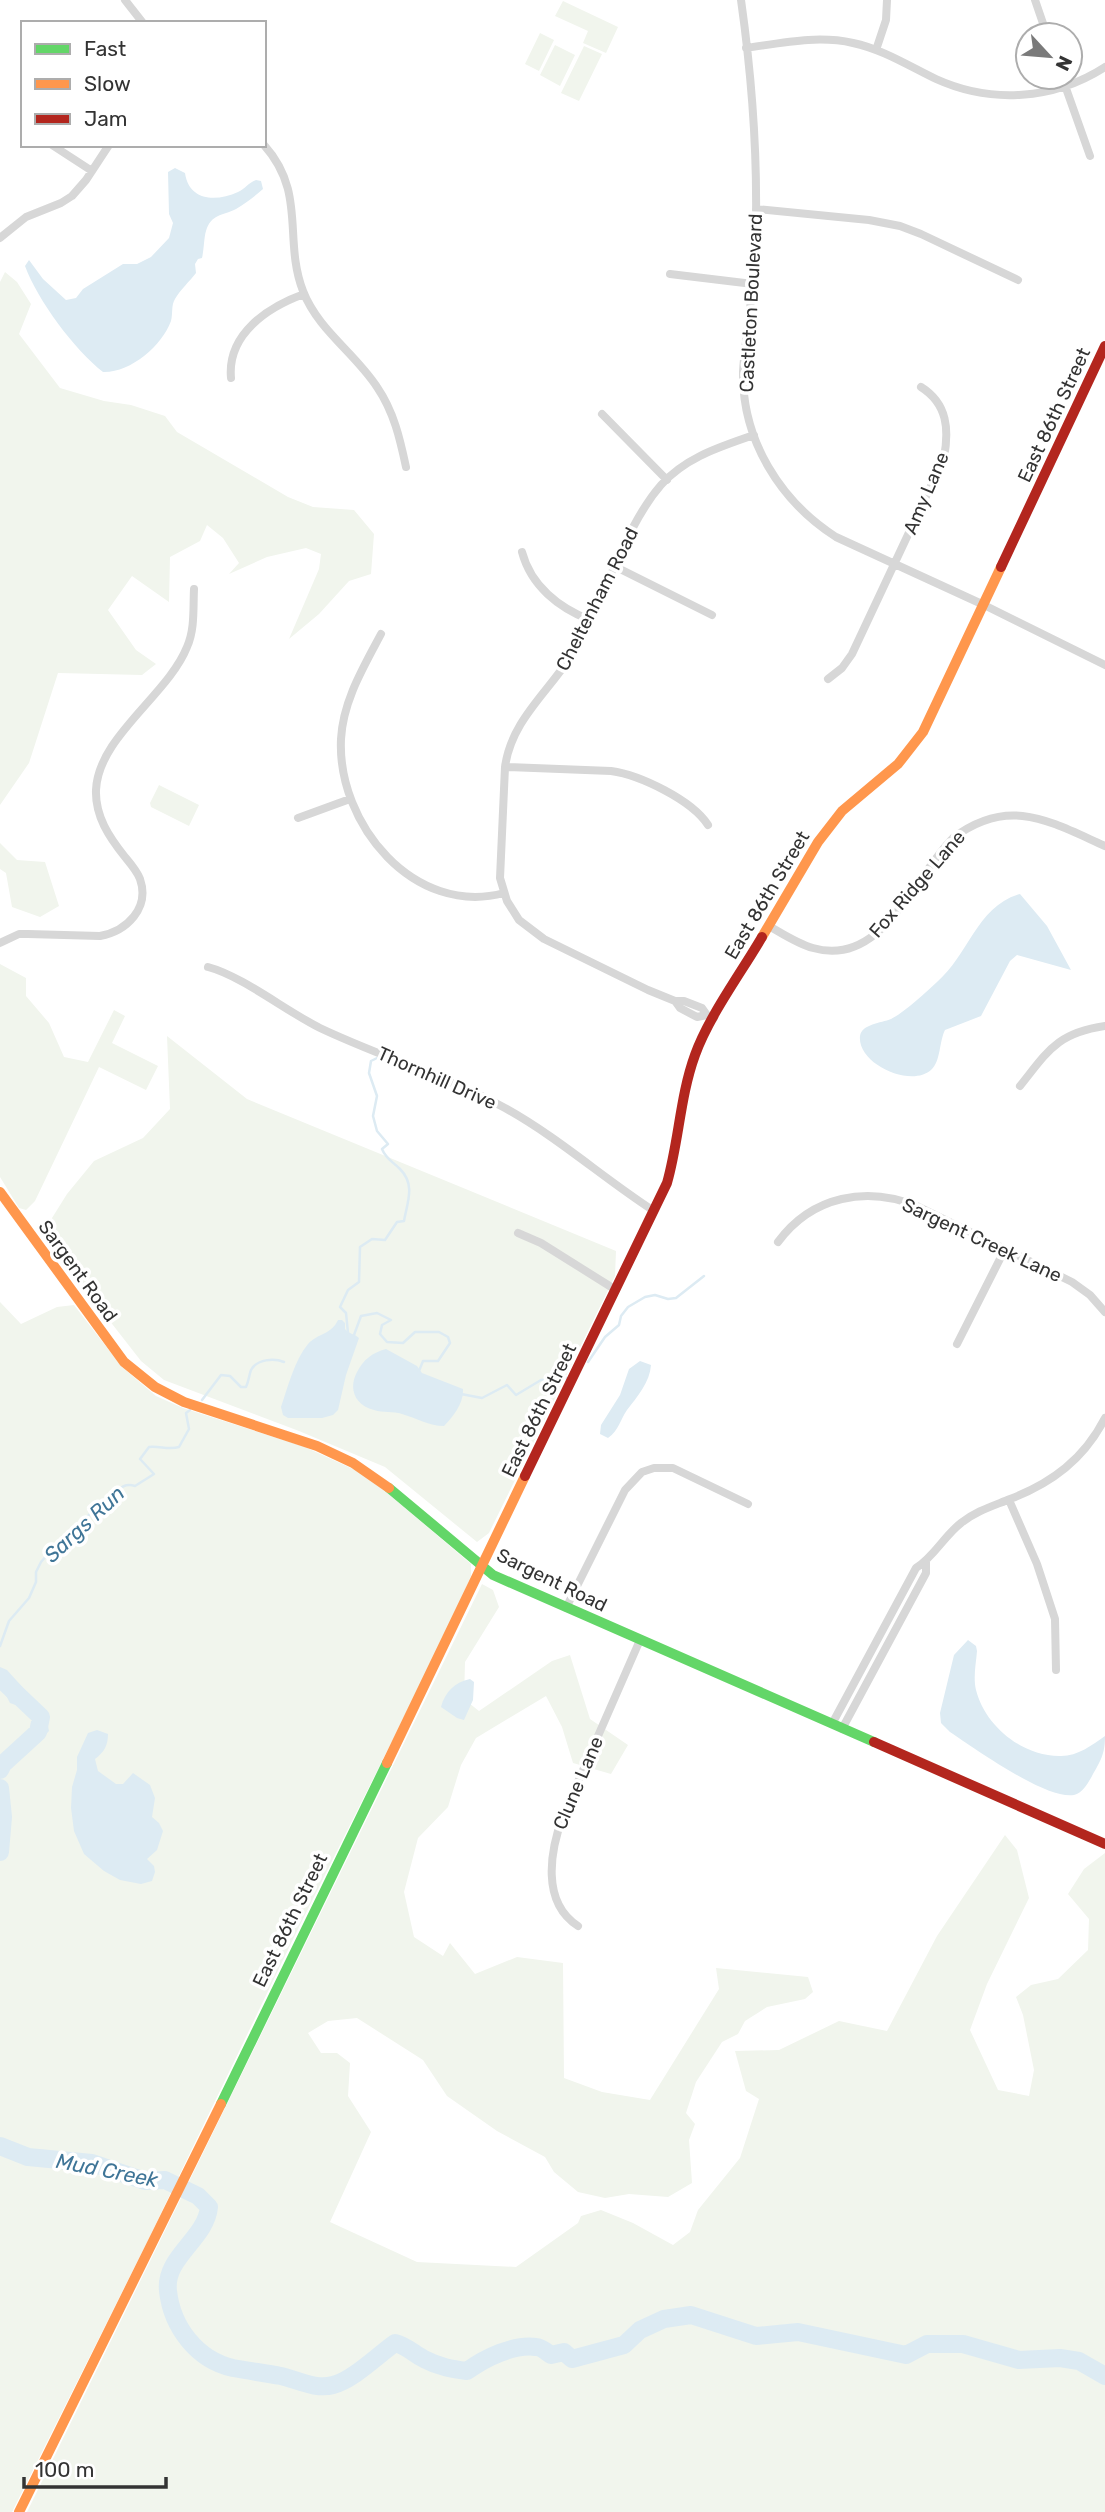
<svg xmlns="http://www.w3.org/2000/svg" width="1105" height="2512" font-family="Rubik,sans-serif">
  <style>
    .green { fill: #f1f5ed }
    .water { fill: #ddebf3 }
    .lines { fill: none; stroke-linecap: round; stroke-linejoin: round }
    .stream { stroke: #ddebf3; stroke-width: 2.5 }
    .river { stroke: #ddebf3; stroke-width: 18 }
    .street { stroke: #d7d7d7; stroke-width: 8 }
    .fast { stroke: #63d668; stroke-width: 10 }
    .slow { stroke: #ff974d; stroke-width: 10 }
    .jam { stroke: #b3261e; stroke-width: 10 }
    .labels { text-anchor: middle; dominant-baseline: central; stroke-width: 7; stroke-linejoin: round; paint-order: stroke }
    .street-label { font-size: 19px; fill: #333; stroke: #fff }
    .water-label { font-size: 21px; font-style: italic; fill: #3f7597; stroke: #fff }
  </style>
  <rect width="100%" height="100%" fill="#fff"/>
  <path class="green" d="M563,1L618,27L606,53L583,43L588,31L555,16Z
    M540,33L554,40L539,71L525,64Z
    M555,45L575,55L560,86L540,75Z
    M584,46L602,54L579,101L561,93Z
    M5,272L17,282L31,304L19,334L60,388L104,401L131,405L165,416L177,432L288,497L313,507L354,510L374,534L371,574L349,581L319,614L289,639L319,569L321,554L306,548L267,557L229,574L239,563L223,538L207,525L200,541L170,557L169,602L132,576L108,610L136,650L156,664L142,675L58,673L29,763L0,805V282Z
    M159,785L199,805L189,826L151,807L150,803Z
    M0,843L17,860L45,862L59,906L40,917L12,907L6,873L0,869Z
    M0,964L26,978V996L49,1023L64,1057L88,1062L114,1010L125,1016L112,1043L158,1066L146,1090L99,1067L35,1201L26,1210L19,1208L0,1177Z
    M167,1036L247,1099L616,1251L615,1276L489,1533L477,1542L385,1467L299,1431L164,1380L141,1361L42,1234L67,1194L94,1161L143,1138L170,1109Z
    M0,1302L21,1324L57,1307L74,1305L122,1367L156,1396L183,1408L305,1447L366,1475L471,1564V1576L446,1633L299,1927L148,2240L12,2512H0Z
    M482,1584L493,1590L499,1607L465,1662L464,1699L479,1711L552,1661L570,1655L590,1719L628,1745L611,1774L573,1763L562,1727L546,1696L476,1738L461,1765L448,1807L418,1838L404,1892L414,1937L443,1956L450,1943L475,1974L517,1957L563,1963L564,2078L602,2092L650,2100L719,1989L716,1968L808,1977L813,1992L805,1999L767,2007L745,2021L738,2034L722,2042L696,2082L686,2113L695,2124L689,2140L692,2183L668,2197L629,2194L605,2198L578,2192L554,2172L545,2157L497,2131L447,2096L423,2060L357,2018L328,2021L308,2033L321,2053H337L350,2063L348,2096L371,2132L330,2222L417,2262L516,2267L578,2223L581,2216L601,2210L633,2223L673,2245L690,2232L698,2210L740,2158L759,2099L746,2091L735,2051L779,2050L839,2021L887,2031L937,1936L1005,1835L1017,1850L1029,1898L987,1984L970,2030L998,2090L1029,2096L1034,2070L1023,2015L1016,1997L1031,1985L1058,1979L1088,1950L1089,1919L1068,1894L1084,1869L1105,1853V2512H27Z"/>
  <path class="water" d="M175,168L185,173C189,201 216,202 238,192C245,189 248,183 256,180L261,181L263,189C255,196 246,203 236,209C222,216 211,214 206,231C204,237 204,250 202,258L198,259L195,264L196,273C190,281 180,290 175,299C171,305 173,314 171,321C162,346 130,373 103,372C74,349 38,301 25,266L29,260L43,279L66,300L76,298L83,289L123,264H137L151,257L169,238L173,223L169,214L168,172Z
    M1020,894L1047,926L1071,970L1017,955L1010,961L981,1016L945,1030C939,1042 941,1061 931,1070C911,1088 857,1064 860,1036C862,1024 881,1023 891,1019C905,1012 925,993 937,982C968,956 977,906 1020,894Z
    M338,1320H342L345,1323V1329C349,1334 355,1334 359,1338L346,1375L338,1410L333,1415L322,1418H288L283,1415L281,1407C288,1387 294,1361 308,1344C318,1333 331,1335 338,1320Z
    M386,1349L417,1366L422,1373L463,1389C464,1403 453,1417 444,1426C429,1426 416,1418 402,1414C393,1411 383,1413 374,1410C355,1405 348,1389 357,1372C364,1359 372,1353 386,1349Z
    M640,1361L651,1365C650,1382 637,1397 627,1410C620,1420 619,1430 608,1438L600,1434L601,1425L620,1395L629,1369Z
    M968,1640L976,1646L977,1651C976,1664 973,1677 976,1690C985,1726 1023,1757 1061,1756C1078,1756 1092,1745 1105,1736C1105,1754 1101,1760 1092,1776C1088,1783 1083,1793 1074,1795C1046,1800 974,1748 950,1732L941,1723L940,1713L954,1655Z
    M0,1667L7,1670L45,1712L49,1731L44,1736L32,1726V1720L27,1709L10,1703L0,1684Z
    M470,1679L474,1682L473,1700L464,1720L457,1718L441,1707C445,1692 455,1682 470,1679Z
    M97,1730L108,1734C108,1746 104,1752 95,1759L98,1771L116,1784H123L133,1773L150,1785L155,1798L152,1817L159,1823L163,1831L157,1850L147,1859L154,1866L155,1872L152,1881L141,1884L120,1880L104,1871L84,1854L74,1831L71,1808L72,1787L77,1770V1757L88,1733Z"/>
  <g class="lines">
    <path class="stream" d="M348,1333L346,1313L340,1307L348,1290L359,1282L360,1247L372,1239L385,1240L397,1222L404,1221C407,1203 416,1185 400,1169C392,1161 386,1159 382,1149L388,1144L377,1131L373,1116L377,1096L369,1073L371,1061L377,1058
      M354,1335L361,1316L377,1313L391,1320L382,1325L380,1334L387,1342L403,1343L415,1332H439L448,1337L450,1343L438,1361H423L419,1371
      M588,1362L605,1337L619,1325L621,1316L628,1307L645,1297L655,1295L668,1299L676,1298L704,1276
      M461,1394L482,1398L507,1385L516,1395L541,1380L567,1378
      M202,1400L221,1375L230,1376L241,1387H246C249,1381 249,1375 251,1370C257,1359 274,1358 284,1362
      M0,1646L9,1621L29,1598L36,1582V1572L41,1562L53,1548L72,1539L85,1519L98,1506L110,1505C114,1494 121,1481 135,1486L154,1474L140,1459L149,1447C160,1446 169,1450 179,1447L189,1429L186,1413L190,1410"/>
    <path class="river" d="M0,1678L41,1717L38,1732L3,1764L0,1770
      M0,1788L3,1817L0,1852
      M0,2146L28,2157L92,2163L145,2181L165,2180L198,2196L209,2207C206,2239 164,2257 168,2291C172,2327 197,2360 233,2368C249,2371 265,2373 281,2376C298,2380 316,2390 333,2385C353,2380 378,2355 395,2343C407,2346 414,2354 424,2359C439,2367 452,2369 467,2371C485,2358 513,2344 536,2347C541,2347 547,2352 551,2355L564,2352L572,2359L624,2345L640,2330L664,2319L691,2315L756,2336L798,2332L906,2355L927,2344H963L1019,2360L1060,2358L1079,2361L1105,2376"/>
    <path class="street" d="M125,0L143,23
      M741,0C751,71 757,146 756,218C756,248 754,279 750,309C748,330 744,351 743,372C742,440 780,501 836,537L984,605L1105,665
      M1035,0L1047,35
      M746,48C782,43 817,35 853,43C882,49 909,66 936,79C991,104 1054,100 1105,67
      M876,50L886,20L887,0
      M1062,77L1090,156
      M52,145L92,171
      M264,145C307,193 283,239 303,291C318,330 355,353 377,387C394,412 400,439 406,467
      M756,209L869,220L900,226L921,234L1018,280
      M0,238L26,217L61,203L72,196L86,180L109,145
      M670,274L753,284
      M231,378C227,334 268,307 304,294
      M602,414L667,480
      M522,552C531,586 559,608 590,620
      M616,567L712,615
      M381,634C363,668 343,701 341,739C337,824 414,917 504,893
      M828,679L842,668L852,654L944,458C949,430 948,404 921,387
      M505,767L611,771C640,775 692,800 708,825
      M298,818L350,799
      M769,926C783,934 798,944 813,948C882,968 913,878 953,838C1009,796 1049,821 1105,846
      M0,943L19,934H28L100,936C127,931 150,908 140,879C137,871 130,863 125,857C109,837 95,816 96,790C98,737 168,695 187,647C195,629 193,609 194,589
      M208,967C242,976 286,1011 320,1028C381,1057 446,1076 505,1108C559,1138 603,1178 654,1211
      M675,1001L680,1008L697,1017L707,1015
      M714,1018L707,1015L702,1008L684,1001H675L648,990L544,939L519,920L507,901L500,878L505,767C511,722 546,694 569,659C604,607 621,531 661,485C686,457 720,447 754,435
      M1020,1086C1048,1051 1057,1033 1105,1026
      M518,1233L541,1243L616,1290
      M778,1242C812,1196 867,1185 919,1207L1072,1282L1090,1295L1105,1312
      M957,1344L1005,1249
      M1009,1500L1037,1564L1055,1619L1056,1670
      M566,1608L625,1490L642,1472L654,1468H673L748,1504
      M832,1724L916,1568C934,1557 944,1536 961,1523C976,1511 993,1506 1010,1499C1052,1483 1084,1459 1105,1418
      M842,1729L926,1573V1562
      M578,1926C541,1902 550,1851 563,1816L640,1640"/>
    <path class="fast" d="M389,1488L493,1575L874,1742
      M221,2104L387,1763"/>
    <path class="slow" d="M762,937L818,842L842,811L898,764L923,732L1001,567
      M0,1192L124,1362L155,1387L184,1402L317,1446L353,1463L389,1488
      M387,1763L525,1476
      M19,2512L221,2104"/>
    <path class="jam" d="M1001,567L1105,346
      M525,1476L667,1183C679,1141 680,1096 695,1055C709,1016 741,973 762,937
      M874,1742L1105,1844"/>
  </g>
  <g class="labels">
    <g class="street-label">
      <text transform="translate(751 303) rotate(-87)">Castleton Boulevard</text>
      <text transform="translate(1054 415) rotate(-65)">East 86th Street</text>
      <text transform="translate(926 493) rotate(-67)">Amy Lane</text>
      <text transform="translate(597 599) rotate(-63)">Cheltenham Road</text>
      <text transform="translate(917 884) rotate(-49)">Fox Ridge Lane</text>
      <text transform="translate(767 895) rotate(-59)">East 86th Street</text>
      <text transform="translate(437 1078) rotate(24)">Thornhill Drive</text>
      <text transform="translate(982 1240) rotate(25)">Sargent Creek Lane</text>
      <text transform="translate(78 1271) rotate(54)">Sargent Road</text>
      <text transform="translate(539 1410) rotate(-64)">East 86th Street</text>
      <text transform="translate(552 1580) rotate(26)">Sargent Road</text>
      <text transform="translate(578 1783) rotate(-67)">Clune Lane</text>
      <text transform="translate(290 1920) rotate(-64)">East 86th Street</text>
    </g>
    <g class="water-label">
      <text transform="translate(84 1524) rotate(-43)">Sargs Run</text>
      <text transform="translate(107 2170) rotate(11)">Mud Creek</text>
    </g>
  </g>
  <rect x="21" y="21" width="245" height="126" fill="#ffffff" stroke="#adadad" stroke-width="2"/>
  <rect x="35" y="44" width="35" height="10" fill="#63d668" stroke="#adadad" stroke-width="2"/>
  <text x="84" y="56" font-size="21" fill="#333333">Fast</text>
  <rect x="35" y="79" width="35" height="10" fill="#ff974d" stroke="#adadad" stroke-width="2"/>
  <text x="84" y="91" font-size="21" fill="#333333">Slow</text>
  <rect x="35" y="114" width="35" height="10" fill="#b3261e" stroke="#adadad" stroke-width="2"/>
  <text x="84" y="126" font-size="21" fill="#333333">Jam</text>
  <g transform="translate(1049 56) rotate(116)"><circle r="33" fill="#ffffff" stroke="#adadad" stroke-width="2"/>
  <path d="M0-5L12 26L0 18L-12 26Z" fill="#7a7a7a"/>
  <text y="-10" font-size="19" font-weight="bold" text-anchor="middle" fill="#333333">N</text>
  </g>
  <path d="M24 2477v10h142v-10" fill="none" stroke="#333333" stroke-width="3.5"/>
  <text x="35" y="2477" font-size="21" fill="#333333" stroke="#ffffff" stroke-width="5" paint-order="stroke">100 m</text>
</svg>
